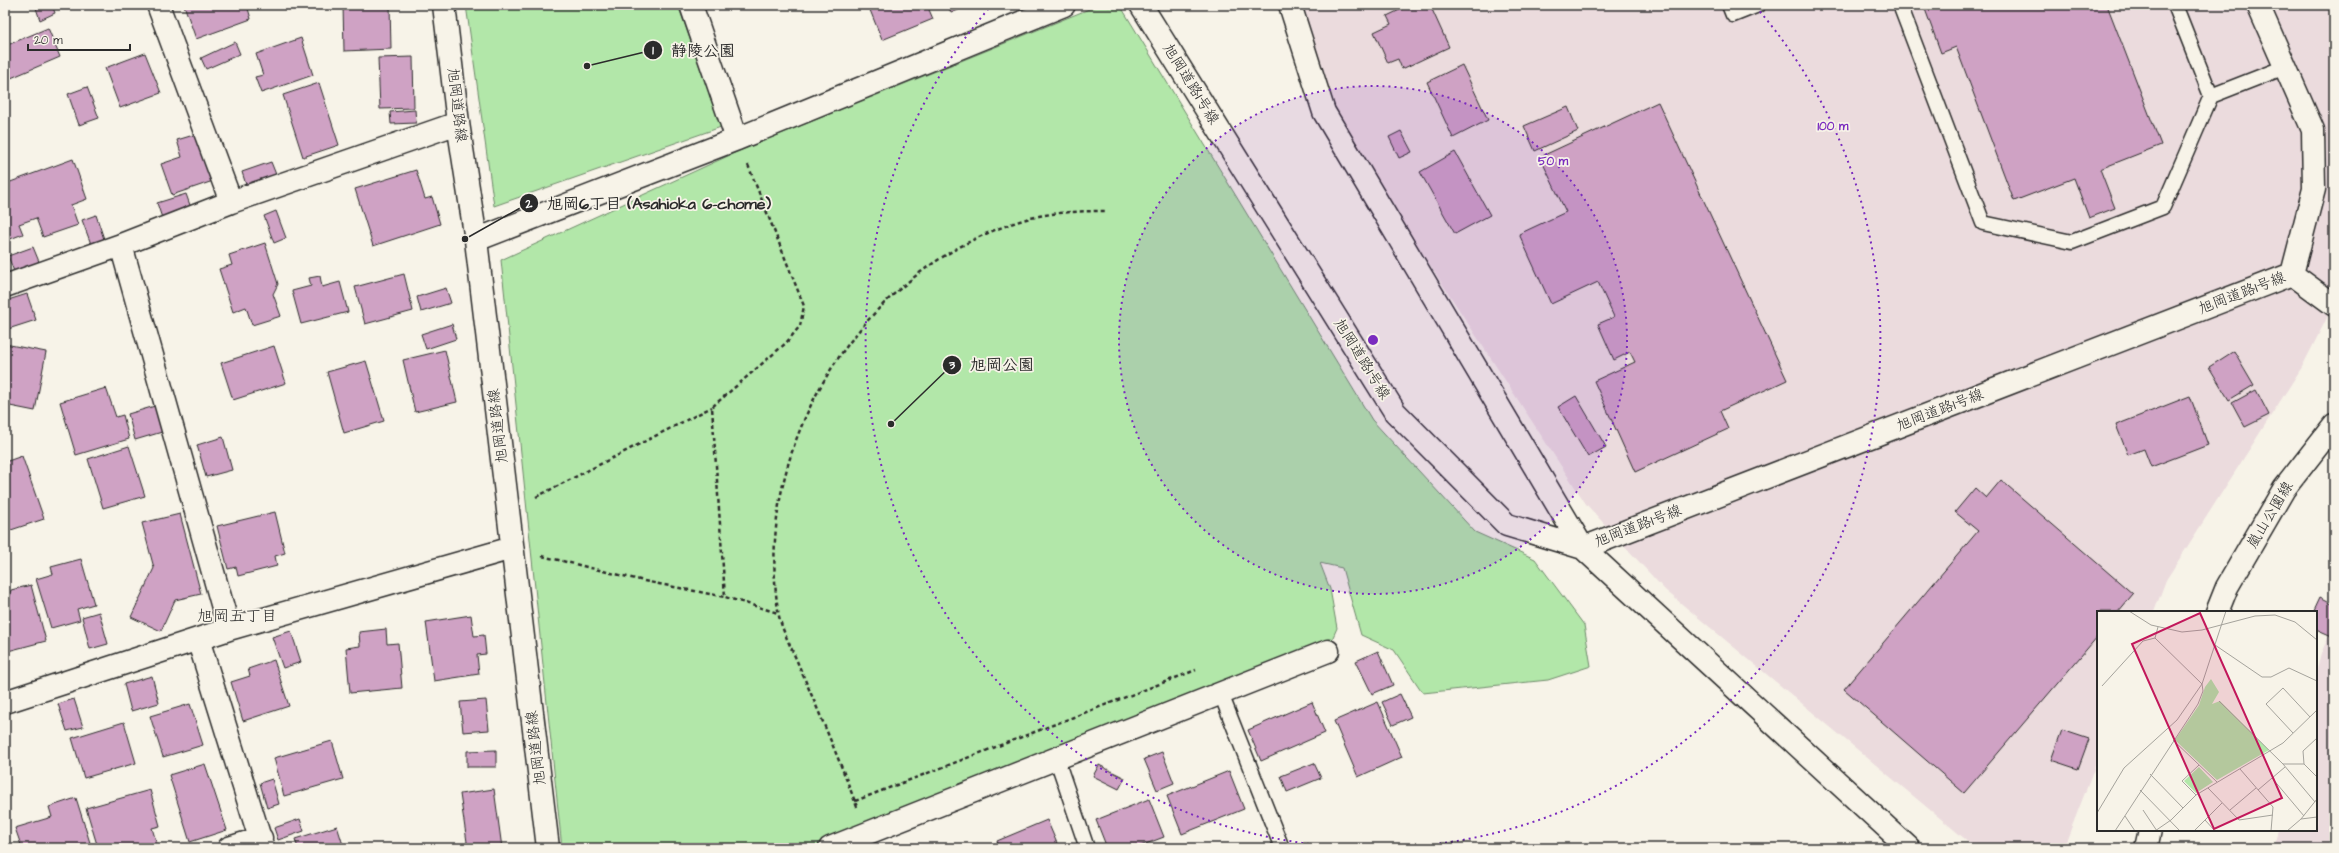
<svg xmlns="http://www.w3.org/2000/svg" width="2339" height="853" font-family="'Architects Daughter','Klee One',sans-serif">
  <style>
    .built { fill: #ebdbdd }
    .green { fill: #b2e7a9; stroke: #6e896a }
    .building { fill: #cfa2c4; stroke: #2b2b2b }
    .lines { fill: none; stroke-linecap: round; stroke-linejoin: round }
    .lane-casing { stroke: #2b2b2b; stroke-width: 17 }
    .street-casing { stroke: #2b2b2b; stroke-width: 25 }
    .secondary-casing { stroke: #2b2b2b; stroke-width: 25 }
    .path { stroke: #2b2b2b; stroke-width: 2.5; stroke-dasharray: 4 3; stroke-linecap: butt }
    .lane { stroke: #f7f3e8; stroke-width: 14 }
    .street { stroke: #f7f3e8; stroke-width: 22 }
    .secondary { stroke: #f7f3e8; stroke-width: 22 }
    .ring { fill: none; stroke: #7b2cbf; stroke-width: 2; stroke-dasharray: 2 4 }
    .labels { text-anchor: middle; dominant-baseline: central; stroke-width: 3.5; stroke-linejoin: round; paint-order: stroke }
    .street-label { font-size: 15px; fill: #2b2b2b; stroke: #f7f3e8 }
    .neighbourhood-label { font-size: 16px; fill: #2b2b2b; stroke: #f7f3e8 }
    .inset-road { fill: none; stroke: #a5a39c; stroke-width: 1 }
    .view { fill: #c2185b; fill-opacity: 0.15; stroke: #c2185b; stroke-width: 2 }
    .inset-edge { fill: none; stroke: #2b2b2b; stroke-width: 2 }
    .centre { fill: #7b2cbf; stroke: #f7f3e8; stroke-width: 2 }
    .ring-label { font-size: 12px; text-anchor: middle; font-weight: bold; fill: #7b2cbf; stroke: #f7f3e8; stroke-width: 3.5; stroke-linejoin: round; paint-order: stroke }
    .leader { fill: none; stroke: #2b2b2b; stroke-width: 1.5 }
    .callout-dot { fill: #2b2b2b; stroke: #f7f3e8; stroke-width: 1.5 }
    .mark-label { font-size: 12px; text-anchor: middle; font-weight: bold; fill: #fff }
    .callout-label { font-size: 16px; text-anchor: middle; font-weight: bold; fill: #2b2b2b; stroke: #f7f3e8; stroke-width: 3.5; stroke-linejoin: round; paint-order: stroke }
  </style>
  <rect width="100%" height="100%" fill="#f7f3e8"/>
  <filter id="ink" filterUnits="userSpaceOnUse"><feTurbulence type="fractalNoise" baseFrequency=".025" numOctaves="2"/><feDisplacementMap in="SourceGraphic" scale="8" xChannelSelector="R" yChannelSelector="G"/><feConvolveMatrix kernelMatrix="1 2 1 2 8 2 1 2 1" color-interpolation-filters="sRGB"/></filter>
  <g filter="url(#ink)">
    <path class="built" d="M1291,5H2334V304L2302,367L2166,580L2154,612H2098V759L2064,847L1976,848L1665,590L1586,504L1328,109Z
      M2334,625V848H2274L2278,830H2316V672L2321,653Z"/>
    <path class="green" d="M466,5H678L721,127L494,206Z
      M1099,5L1109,7L1120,5L1372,420L1475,532L1535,559L1584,625L1591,666L1548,680L1423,693L1394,650L1361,635L1342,568L1320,563L1330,589L1337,628L1323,660L836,848H562L501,260L741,150Z"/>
    <path class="building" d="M35,5H52L55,13L40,20Z
      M184,5H247L251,19L196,39Z
      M343,5H390L391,49L344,51Z
      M868,5H927L933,19L882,40Z
      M948,5H970L951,13Z
      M1410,5H1430L1449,47L1402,69L1398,59L1388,63L1374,32L1391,24L1387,16Z
      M1934,5H2107L2161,145L2100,169L2115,208L2089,218L2074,178L2014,201L1956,47L1941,53L1925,9Z
      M48,28L60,57L11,78L5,64V46Z
      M301,38L313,75L261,93L255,77L263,75L256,54Z
      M235,42L240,54L206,69L201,58Z
      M145,53L161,93L120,108L105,68Z
      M413,57L414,108L380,109L378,58Z
      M1462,65L1488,120L1453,138L1427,82Z
      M319,83L339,145L303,157L283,95Z
      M87,87L99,118L79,125L68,94Z
      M1658,102L1787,380L1720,411L1728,429L1635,472L1594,381L1635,362L1630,352L1614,360L1598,324L1614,317L1598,282L1551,304L1519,234L1566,212L1540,157Z
      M1568,107L1578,131L1535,151L1524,126Z
      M415,110L416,123L391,124L390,112Z
      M1401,131L1412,152L1399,158L1389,137Z
      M197,134L213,181L172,195L161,164L182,157L177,140Z
      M1455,152L1490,215L1455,234L1420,172Z
      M73,159L87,199L71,205L78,225L43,237L36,218L19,224L23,234L5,241V184Z
      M271,162L277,177L247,188L242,172Z
      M416,170L425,199L432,197L440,224L373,246L355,189Z
      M186,194L191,208L162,218L157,203Z
      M276,211L286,238L274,243L264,216Z
      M96,215L104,239L91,244L82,220Z
      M265,243L278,284L273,294L281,316L252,325L246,307L233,312L219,269L232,265L229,255Z
      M33,247L40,264L15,274L8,256Z
      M404,274L413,311L365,324L355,287Z
      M320,276L322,287L340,282L348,312L301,324L292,291L311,286L309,278Z
      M446,288L451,303L421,312L417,297Z
      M27,294L36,320L5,330V301Z
      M452,324L456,339L426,349L421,334Z
      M5,344L46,352L35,411L5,405Z
      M274,346L286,383L233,400L221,363Z
      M445,350L457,402L415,412L403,360Z
      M2234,351L2254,385L2229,400L2209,367Z
      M366,361L384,421L344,433L327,372Z
      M106,388L116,417L123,415L129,439L76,455L60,402Z
      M2256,390L2269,415L2245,427L2232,403Z
      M1576,396L1606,447L1588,457L1558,407Z
      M2190,396L2208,445L2151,467L2144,449L2128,455L2116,425Z
      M155,406L162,432L135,440L128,414Z
      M223,437L232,470L206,477L197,445Z
      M129,446L145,496L103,508L88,459Z
      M22,456L44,519L5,532V462Z
      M2001,480L2133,594L2118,612H2098V636L1964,793L1844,689L1978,531L1955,512L1975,488L1986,498Z
      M275,512L285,553L275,556L277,566L238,576L236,567L228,569L217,526Z
      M180,514L201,594L175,600L161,631L131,617L154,568L142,523Z
      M81,559L94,604L77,609L80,620L51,628L36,579L53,574L51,567Z
      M31,585L46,641L8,651L5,639V605L11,590Z
      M2320,597L2334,604V638L2316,630V612H2313Z
      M99,612L108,644L90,649L82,617Z
      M471,615L474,636L484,635L486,654L477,655L479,674L434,681L426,622Z
      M386,629L387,644L398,643L402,688L350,693L346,648L360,646L359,632Z
      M291,631L301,662L283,668L272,637Z
      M1378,651L1393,685L1372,694L1356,661Z
      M274,660L289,706L243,721L231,682L250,676L248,669Z
      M152,676L159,703L131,711L124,684Z
      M1400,694L1411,717L1393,725L1382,702Z
      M74,699L83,727L67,731L58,704Z
      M486,700L489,730L463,732L460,702Z
      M1312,702L1325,733L1261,761L1248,730Z
      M1378,702L1402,757L1358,777L1334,721Z
      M190,704L203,745L163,757L150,716Z
      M124,722L136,763L84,778L72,738Z
      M2062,730L2089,739L2078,769L2051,760Z
      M332,741L343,779L284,796L274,758Z
      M496,750V767H467V751Z
      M1162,752L1174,783L1157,790L1144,759Z
      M1314,763L1321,778L1287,792L1281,776Z
      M205,764L227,830L190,842L169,775Z
      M1099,765L1125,778L1119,789L1093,776Z
      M1229,771L1244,809L1182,834L1167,796Z
      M272,779L279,804L267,808L260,783Z
      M494,789L502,848H461L467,842L460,794Z
      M150,790L160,826L152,828L158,848H121L120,844L98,848L86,808Z
      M76,798L91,846L22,848L15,828L52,817L49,807Z
      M1149,799L1164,837L1135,848H1107L1096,820Z
      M300,819L304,831L278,840L274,828Z
      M1047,820L1059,848H1000L997,841Z
      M337,826L344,848H298L295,839Z"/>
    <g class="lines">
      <g class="lane-casing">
        <path id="lane" d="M1729,5L1733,15L1758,5
          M1900,5L1983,223L2072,242L2163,207L2211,96
          M2175,5L2211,96L2285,67
          M1221,694L1282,848
          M1056,757L1087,848"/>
      </g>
      <g class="street-casing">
        <path id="street" d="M158,5L231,202
          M444,5L458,123L476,240L548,848
          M691,5L737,139
          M1141,5L1395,412L1507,525L1583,548L2292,274L2334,305
          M1290,5L1324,112L1583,548L1909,848
          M2258,5L2313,130L2314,189L2292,274
          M476,240L737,139L1064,5
          M121,245L229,629
          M5,286L121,245L231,202L458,123
          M198,639L263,848
          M5,702L229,629L512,548
          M229,848L261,838
          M830,848L1328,651"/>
      </g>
      <g class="secondary-casing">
        <path id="secondary" d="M2217,612L2227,587L2284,489L2334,425
          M2146,848L2150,830"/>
      </g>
      <path class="path" d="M748,165L804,306L800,326L786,343L712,407L725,597L778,613
        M536,497L712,407
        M542,556L644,581L725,597
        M855,801L1196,670
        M857,807C839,759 819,712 799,666C792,648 780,628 778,610C753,442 860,270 1023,220C1051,212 1078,211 1107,211"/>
      <use href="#lane" class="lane"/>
      <use href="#street" class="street"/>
      <use href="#secondary" class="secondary"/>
    </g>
  </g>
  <circle cx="1373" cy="340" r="254" fill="#7b2cbf" fill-opacity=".12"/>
  <g class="ring">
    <circle cx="1373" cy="340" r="254"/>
    <path d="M1369 848A508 508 0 0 1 990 7M1756 7A508 508 0 0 1 1377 848"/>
  </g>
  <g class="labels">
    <g class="street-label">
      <text transform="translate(1191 84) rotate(58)">旭岡道路1号線</text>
      <text transform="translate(457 105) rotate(83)">旭岡道路線</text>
      <text transform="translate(2242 293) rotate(-21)">旭岡道路1号線</text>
      <text transform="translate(1362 359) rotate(58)">旭岡道路1号線</text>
      <text transform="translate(1940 410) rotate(-21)">旭岡道路1号線</text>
      <text transform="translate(498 426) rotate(-97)">旭岡道路線</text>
      <text transform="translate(2270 515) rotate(-59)">嵐山公園線</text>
      <text transform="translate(1638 526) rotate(-21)">旭岡道路1号線</text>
      <text transform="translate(536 748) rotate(-97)">旭岡道路線</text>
    </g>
    <g class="neighbourhood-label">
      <text x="237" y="616">旭岡五丁目</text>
    </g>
  </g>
  <g transform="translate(2097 611)">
    <rect width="220" height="220" fill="#f7f3e8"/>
    <path d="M114,68L122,81L115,93L123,90L172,139L120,169L78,129L102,94L108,76ZM102,156L116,171L99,182L87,170Z" fill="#b2e7a9"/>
    <path class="inset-road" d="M32,0L54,14L85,21L105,19L158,5L178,4L198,11L220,29M118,34L165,66H174L192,57L220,70M5,75L46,30L58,27M122,90L186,153L218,191M196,122L169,93L186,77L213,106M76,129L120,171M186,153H207L220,166M207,153L206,140L220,127M143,158L176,196L174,220M53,163L86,197M175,167L207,205M111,177L142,209L176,204M43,179L83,220M161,179L188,156M99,184L85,170L102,154M46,199L60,220M133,199L159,177M0,202L27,157L80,109L105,73L129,0M28,205L38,220M204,208L220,206M108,209L118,220M18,220L101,93L106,80L105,73L58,27L61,16M58,220L74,209L99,184L186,132L220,99M97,220L125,192M190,220L204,208L220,188"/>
    <path class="view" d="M103,2L185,187L117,218L35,33Z"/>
    <rect width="220" height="220" class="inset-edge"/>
  </g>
  <circle cx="1373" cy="340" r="6" class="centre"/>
  <g class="ring-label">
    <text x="1833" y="130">100 m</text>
    <text x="1553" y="165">50 m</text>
  </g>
  <path class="leader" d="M587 66L653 50M465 239L529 203M891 424L952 365"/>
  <g class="callout-dot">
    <circle cx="587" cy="66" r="4"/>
    <circle cx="465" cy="239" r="4"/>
    <circle cx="891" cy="424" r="4"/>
    <circle cx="653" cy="50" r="10"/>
    <circle cx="529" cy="203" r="10"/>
    <circle cx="952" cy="365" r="10"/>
  </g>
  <g class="mark-label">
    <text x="653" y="54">1</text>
    <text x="529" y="208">2</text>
    <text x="952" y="369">3</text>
  </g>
  <g class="callout-label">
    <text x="703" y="56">静陵公園</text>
    <text x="659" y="209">旭岡6丁目 (Asahioka 6-chome)</text>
    <text x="1002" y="370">旭岡公園</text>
  </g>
  <rect width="2339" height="853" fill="none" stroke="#f7f3e8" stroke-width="20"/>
  <rect x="10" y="10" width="2319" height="833" fill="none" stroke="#2b2b2b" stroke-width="1.5" filter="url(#ink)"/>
  <path d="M28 44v6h102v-6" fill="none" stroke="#2b2b2b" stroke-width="2"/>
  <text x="34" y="44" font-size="12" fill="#2b2b2b" stroke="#f7f3e8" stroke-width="3" paint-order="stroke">20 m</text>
</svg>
